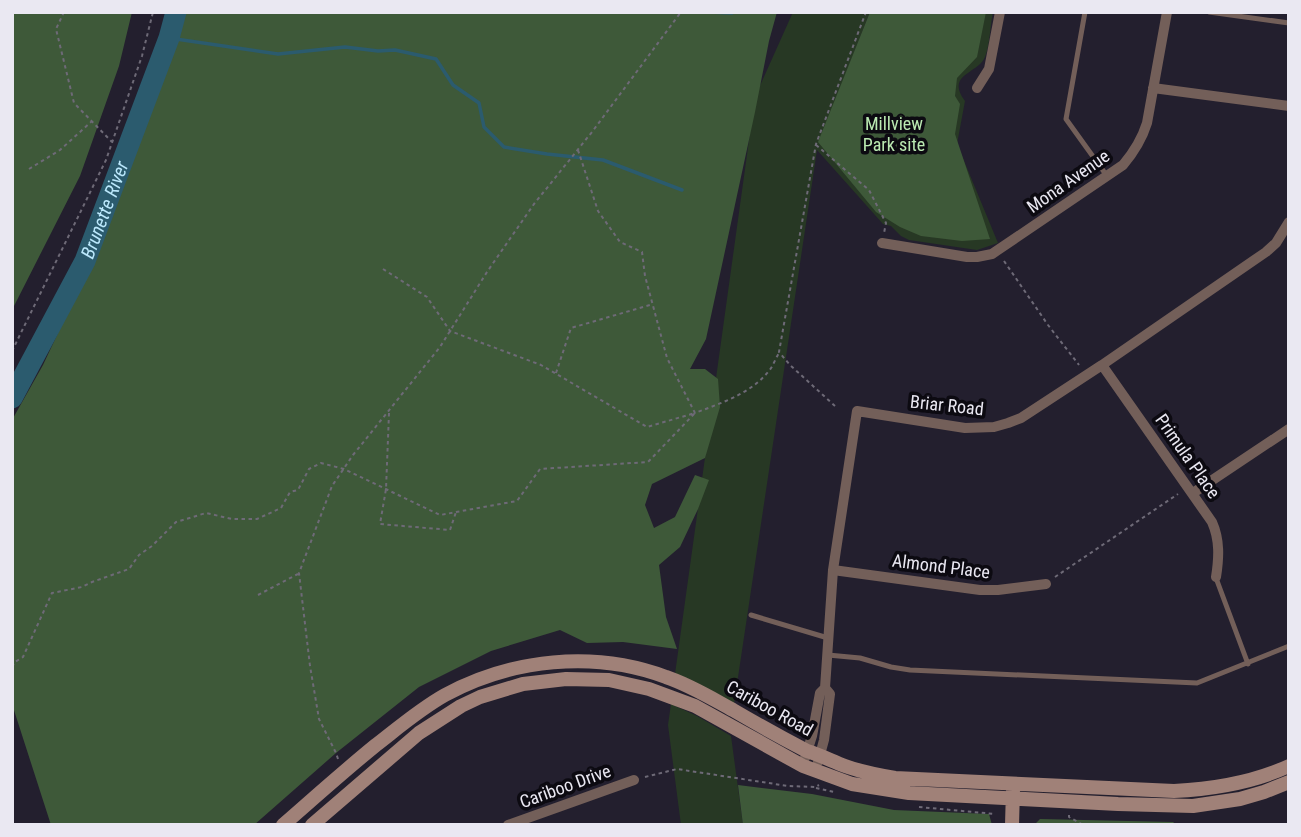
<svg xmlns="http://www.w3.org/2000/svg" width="1301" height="837" font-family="'Roboto Condensed',sans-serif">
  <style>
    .green { fill: #273824 }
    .forest { fill: #3e5939 }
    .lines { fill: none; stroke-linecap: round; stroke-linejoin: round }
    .stream { stroke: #2b5b6e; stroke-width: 3.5 }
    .river { stroke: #2b5b6e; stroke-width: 21 }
    .path { stroke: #6e6a77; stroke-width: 2; stroke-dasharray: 3.5 3.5; stroke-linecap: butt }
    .lane { stroke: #735f59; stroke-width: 5 }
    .street { stroke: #735f59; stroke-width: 10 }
    .secondary { stroke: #a08178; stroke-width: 14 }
    .labels { text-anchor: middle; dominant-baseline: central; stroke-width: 7; stroke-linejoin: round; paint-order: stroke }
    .park-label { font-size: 18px; fill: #bbeab2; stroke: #0c0a11 }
    .street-label { font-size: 18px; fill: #eae8f2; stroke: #0c0a11 }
    .water-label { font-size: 19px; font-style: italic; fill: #bbe8fc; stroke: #0c0a11 }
  </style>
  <rect width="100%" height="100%" fill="#231f2e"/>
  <path class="green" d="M793,12H870L819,142L875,12H993C990,26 990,44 985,57C978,74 945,74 965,101L957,144L998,243L977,250L909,240L901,236L891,226L883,224L817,150L734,704L675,674L755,97Z
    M671,704L697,716L731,736L743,825H681L668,725Z"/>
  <path class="forest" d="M12,12H132L119,66L80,176L12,310Z
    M184,12H777L769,41L755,112L706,339L690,369H705L718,379L720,407L705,458L652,484L645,505L654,528L675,517L695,475L709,480L698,509L680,547L659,565L666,617L677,649L623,642L587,643L560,630L491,651L419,687L336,753L254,825H51L12,704V420L43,365L79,288L161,84Z
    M870,12H986L977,57L957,78L955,96L960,104L955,134L990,239L962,241L921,236L900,227L876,212L818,142Z
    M738,785L812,794L894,810L989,814L992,825H743Z
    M1040,819L1173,822L1177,825H1034Z"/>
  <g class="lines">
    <path class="stream" d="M709,12L732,13
      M169,38L278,54L345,47L378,51L395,50L436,59L453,85L479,103L484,127L504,147L547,154L603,160L682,190"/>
    <path class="river" id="s1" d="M12,398L85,261L169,38L176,12"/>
    <path class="path" d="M64,12L56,29L74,103L112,142
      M816,145L869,190L886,223L884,233
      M578,150L598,211L620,242L642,252L645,276L667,358L695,413C721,403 750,394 768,372C773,367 775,359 779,353
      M29,169L60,150L91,122
      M1004,261L1048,325L1079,365
      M383,269L427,297L450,331L541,365L647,427L695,413
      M12,351L106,160L142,56L153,12
      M556,373L571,328L650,305
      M835,406L790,365L779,352L816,144L866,12
      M389,413L386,489L380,524L450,530L456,512
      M1055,577L1178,494
      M258,595L298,574
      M12,667L15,662L23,657L52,593L82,587L92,582L129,569L139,555L152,546L176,522L206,513L232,519H257L281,508L290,492L298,490L309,469L321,463L344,469L440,515L517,501L540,469L648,462L695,413
      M338,759L336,753L319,719L310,666L299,573L332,486L353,455L440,347L487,272L534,204L592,132L681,12
      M645,777L677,769L788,786L815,787L819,785
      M816,788L834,792
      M919,807L995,814
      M1069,815V817L1083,825"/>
    <path class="lane" d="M1085,12L1066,119L1107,176
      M1209,12L1289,23
      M1216,578L1248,664
      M751,615L828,638
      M828,655L860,658L891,667L910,670L1197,683L1289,646"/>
    <path class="street" d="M977,88L989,69L1000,12
      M1153,88L1289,106
      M882,243L967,257H977L992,254L1123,165C1134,152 1142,139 1147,123L1167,12
      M1102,365L1212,522C1220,540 1219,558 1216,577
      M1193,493L1289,429
      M833,570L980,590H998L1046,584
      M805,758L812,736L820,693L825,688
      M818,762L824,740L830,694L825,688L833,570L857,411L965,428L994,427L1008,423L1021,418L1102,365L1266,252L1276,243L1289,222
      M508,825L634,780"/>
    <path class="secondary" d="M283,825C314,798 344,771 376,745C398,728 420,709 445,695C511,659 594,650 666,677C690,685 711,698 733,710C757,724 782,738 807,751C820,755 832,761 845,766C861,772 878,775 895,778L1174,791C1214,789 1252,783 1289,766
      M312,825L419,733L461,706L480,697L523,684L566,679L609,680L649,689L695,706L803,766L852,784L909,793L1118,804L1193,806L1240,799L1264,792L1289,782
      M1012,825L1013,789"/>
  </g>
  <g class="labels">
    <g class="park-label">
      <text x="894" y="123">Millview<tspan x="894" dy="21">Park site</tspan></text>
    </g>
    <g class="street-label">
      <text transform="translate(1068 181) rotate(-35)">Mona Avenue</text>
      <text transform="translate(947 405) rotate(6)">Briar Road</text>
      <text transform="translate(1188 456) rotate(55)">Primula Place</text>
      <text transform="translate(941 566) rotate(7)">Almond Place</text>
      <text transform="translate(770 708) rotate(29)">Cariboo Road</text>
      <text transform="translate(565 786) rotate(-20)">Cariboo Drive</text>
    </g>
    <g class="water-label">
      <text stroke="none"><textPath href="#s1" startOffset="210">Brunette River</textPath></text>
    </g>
  </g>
  <rect width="1301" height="837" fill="none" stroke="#eae8f2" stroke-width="28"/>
</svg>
